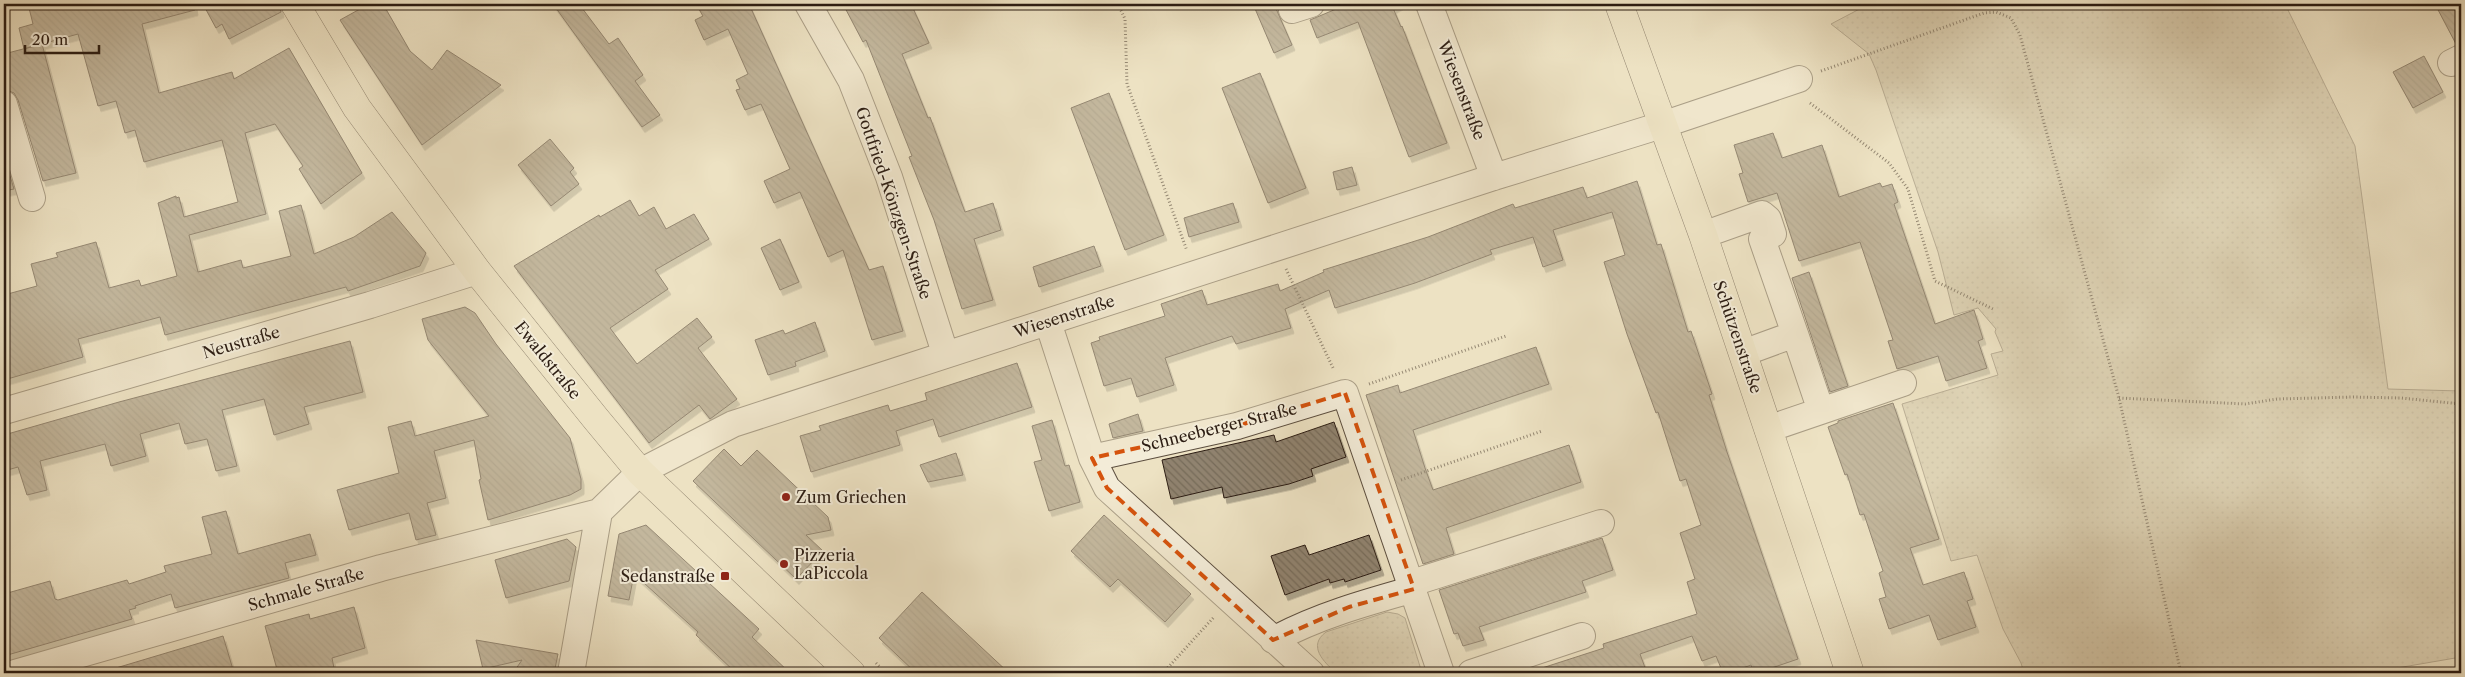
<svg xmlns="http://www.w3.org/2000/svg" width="2465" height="677" font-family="'Libre Caslon Text',serif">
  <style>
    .grass { fill: url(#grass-dots); stroke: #7c6f5c }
    .building { fill: url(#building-back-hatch); stroke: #2c1d13; filter: url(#shadow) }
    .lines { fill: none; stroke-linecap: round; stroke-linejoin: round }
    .minor-casing { stroke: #5c4e3f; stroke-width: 28 }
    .major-casing { stroke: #2c1d13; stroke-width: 29 }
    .path { stroke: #2c1d13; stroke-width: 3; stroke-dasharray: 1 2.5; stroke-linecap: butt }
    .minor { stroke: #f3ecd8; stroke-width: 26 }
    .major { stroke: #ede2c3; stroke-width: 28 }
    .marked { fill: none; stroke: #d5530d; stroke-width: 4; stroke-dasharray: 10 6; stroke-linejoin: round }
    .poi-dot { fill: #8f2418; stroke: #f3ecd8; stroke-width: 2 }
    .labels { text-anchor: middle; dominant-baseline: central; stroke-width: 4; stroke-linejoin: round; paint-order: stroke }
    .street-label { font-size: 16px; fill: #2c1d13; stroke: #f3ecd8 }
    .poi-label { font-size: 16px; fill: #2c1d13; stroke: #f3ecd8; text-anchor: start }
  </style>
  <defs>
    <pattern id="grass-dots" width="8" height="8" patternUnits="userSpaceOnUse" patternTransform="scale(1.25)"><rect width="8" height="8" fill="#ccc1a5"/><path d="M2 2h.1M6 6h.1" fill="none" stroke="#afa58d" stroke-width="1.8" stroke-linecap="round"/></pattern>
    <pattern id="building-back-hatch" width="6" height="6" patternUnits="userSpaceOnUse" patternTransform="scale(1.25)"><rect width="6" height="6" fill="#90836f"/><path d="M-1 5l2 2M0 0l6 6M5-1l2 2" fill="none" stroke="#766b5a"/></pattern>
    <filter id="shadow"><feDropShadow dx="3" dy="5.5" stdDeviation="0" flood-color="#0004"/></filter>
  </defs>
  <rect width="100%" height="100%" fill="#ede2c3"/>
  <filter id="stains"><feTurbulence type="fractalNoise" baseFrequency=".004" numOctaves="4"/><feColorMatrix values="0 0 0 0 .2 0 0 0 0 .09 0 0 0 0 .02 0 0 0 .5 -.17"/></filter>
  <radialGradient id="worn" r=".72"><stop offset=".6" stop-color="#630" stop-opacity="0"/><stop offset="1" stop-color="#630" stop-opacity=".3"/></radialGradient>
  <path class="grass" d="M1869,4H2285L2355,146L2388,389L2461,391V657L2368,673H2024L2021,663L2003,629L1977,555L1951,561L1902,404L1998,375L1991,354L2003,351L1995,332L1996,329L1978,308L1954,315L1938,252L1876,70L1869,54L1831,24Z
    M1387,612L1398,614L1405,618L1422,673H1336C1324,662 1307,646 1326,632Z"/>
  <path class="building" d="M28,4H73L75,8L92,4H194L195,10L142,24L159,93L232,72L234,79L289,48L362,173L321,204L299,169L303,166L275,124L245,133L266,214L189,235L198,272L241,260L243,268L291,256L279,211L301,205L314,254L354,237L392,212L426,253L420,266L348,291L346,287L165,335L160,317L78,339L83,357L4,380V295L37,286L31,264L58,257L56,253L96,242L109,288L139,280L141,286L177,276L158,203L176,196V198L179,197L184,217L238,202L222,140L144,162L135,130L125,133L116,101L98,106L78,34L24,49L19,28L33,24Z
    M203,4H279L281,12L229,39L222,24L216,28Z
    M369,4H383L410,51L432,70L447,50L501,85L422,145L340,20Z
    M553,4H579L609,44L618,38L643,75L635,81L660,115L642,127Z
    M696,4H749L869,270L883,266L903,331L872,340L843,250L828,257L800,192L774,203L764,181L790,169L761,104L745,110L741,101L736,90L740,89L736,80L748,74L728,29L704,40L695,20L703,16Z
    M843,4H911L929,43L902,54L928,118L930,117L965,212L993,203L1001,230L974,239L993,300L962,309L934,220L909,157L912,156L866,40L863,42Z
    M1253,4H1274L1292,45L1274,53Z
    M1348,4H1400L1393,8L1401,27L1402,26L1447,143L1409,157L1358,22L1317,38L1310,20Z
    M2435,4H2461V43L2456,44Z
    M42,44L76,173L43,181L18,100L14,93L4,89V54Z
    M2424,56L2443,92L2413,108L2393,72Z
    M1260,73L1306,188L1268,203L1222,88Z
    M1109,93L1164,235L1125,250L1071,108Z
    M1773,133L1782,158L1822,145L1839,197L1880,183L1882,187L1892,184L1898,202L1894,204L1935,324L1974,310L1983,339L1978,341L1987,368L1946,381L1938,356L1897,369L1888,341L1893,340L1860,242L1799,261L1777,193L1748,202L1739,174L1743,173L1734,145Z
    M550,139L574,168L570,172L579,184L551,206L518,165Z
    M4,156L14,189L4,191Z
    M1352,167L1357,185L1337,190L1333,172Z
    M1637,181L1657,245L1661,244L1688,332L1691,331L1712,394L1709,395L1727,452L1798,659L1757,673H1754L1751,665L1729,673H1723L1716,656L1702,661L1692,636L1640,654L1647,673H1539V669L1604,648L1603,644L1697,614L1687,582L1695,579L1680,533L1701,525L1686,479L1680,481L1658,412L1656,413L1627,334L1604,262L1625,255L1612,212L1553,230L1563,260L1543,267L1533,237L1490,250L1492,254L1415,283L1335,308L1329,290L1285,309L1291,328L1236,344L1232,336L1165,358L1174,385L1137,397L1131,378L1104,386L1091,343L1100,340L1099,337L1165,316L1161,304L1202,290L1207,305L1278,284L1280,291L1324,272L1323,270L1428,237L1513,204L1515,208L1583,187L1587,198Z
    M630,200L639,216L654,207L666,229L694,214L709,239L655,270L668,289L610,328L637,364L697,318L712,337L698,348L737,399L710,419L699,405L649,443L514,266L599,215L600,217Z
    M1233,203L1239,222L1189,237L1184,218Z
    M780,239L799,282L780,290L761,248Z
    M1094,246L1101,266L1039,287L1033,267Z
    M1809,272L1848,386L1830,392L1792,278Z
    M465,307L475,313L496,344L570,438L581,479V489L570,495L488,520L479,480L481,479L474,440L434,451L446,498L427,503L436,535L416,540L409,513L349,530L337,490L399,473L388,427L411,421L415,436L489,416L428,340L422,319Z
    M815,322L825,351L795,362L796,366L768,375L755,340L783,330L785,334Z
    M350,341L363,392L304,407L309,424L274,435L264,399L222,410L237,466L216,471L207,439L185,444L179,423L140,434L146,456L111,466L105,444L40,461L47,490L27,495L18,467L4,471V435L119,402Z
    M1536,347L1549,384L1413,430L1425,468L1433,490L1569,445L1581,482L1446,528L1454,554L1423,564L1366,395L1398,385L1400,393Z
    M1017,363L1032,407L939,437L933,419L896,431L900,445L811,472L800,436L821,430L819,426L888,405L890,411L927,400L925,393Z
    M1893,403L1939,539L1910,548L1923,585L1964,572L1973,599L1967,601L1976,627L1938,640L1929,615L1889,629L1879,599L1886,597L1879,573L1883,571L1864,514L1860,515L1847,474L1845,475L1828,427L1838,423V421Z
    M1138,414L1143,431L1113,438L1109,424Z
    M1052,420L1065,466L1069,465L1080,502L1049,511L1034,462L1042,460L1032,426Z
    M1334,422L1346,457L1311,469L1313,476L1289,484L1224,498L1222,487L1171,499L1162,460L1274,435L1276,442Z
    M724,449L741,466L757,450L828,517L831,530L806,535L823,551L796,579L693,481Z
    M956,453L963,475L928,482L920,465Z
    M226,511L238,554L310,534L316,555L285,563L289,578L175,608L171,594L135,606L136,608L129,610L132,619L4,656V594L50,581L55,599L58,600L127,580L129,584L166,572L164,566L212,554L202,517Z
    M1104,515L1191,594L1165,622L1118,579L1110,587L1071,551Z
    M646,525L759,629L752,637L790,673H736L696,635L698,632L634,574L629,600L608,596L619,534Z
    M1369,535L1381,570L1345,582L1344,579L1330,583L1329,579L1285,595L1271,556L1305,545L1309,555Z
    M1602,538L1613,570L1582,581L1586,592L1479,627L1484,640L1463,646L1458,633L1454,634L1439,590Z
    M567,539L576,547L569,581L506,598L495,560Z
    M922,592L1009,673H916L879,638Z
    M354,607L365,648L332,658L335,673H278L265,626L309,614L310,619Z
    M223,636L234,673H117L116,668Z
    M476,640L558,654L554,673H513L522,660L483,669Z"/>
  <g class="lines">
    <g class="minor-casing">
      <path id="minor" d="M808,4L851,80L889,177L945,353
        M1429,4L1494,177
        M1292,10L1311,4
        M2451,63L2461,58
        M4,104L32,198
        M1703,235L1762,214L1768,219L1773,234L1762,239L1795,334
        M1048,322L1092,458L1107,488L1311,673
        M1743,353L1795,334L1821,411
        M4,411L370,305L477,271
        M1768,429L1903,383
        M1092,458L1237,426L1345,393L1441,673
        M1412,583L1601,523
        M1273,640C1318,616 1364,603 1414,589
        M15,673L381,568L599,512
        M571,673L599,512L640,472L733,424L1494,177L1665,124L1799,79
        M1471,673L1582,636"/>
    </g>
    <g class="major-casing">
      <path id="major" d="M295,4L357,108L477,271L596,419L640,472L851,673
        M1619,4L1703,235L1850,673"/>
    </g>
    <path class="path" d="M1118,4L1125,19L1127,84L1187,251
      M1821,71L1984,13L1996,12L2011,18L2020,35L2119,398L2181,673
      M1810,103L1889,163L1908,189L1935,281L1993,309
      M1286,269L1334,370
      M1369,384L1506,336
      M2119,398L2245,404L2277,399L2353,397L2401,398L2461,404
      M1401,480L1542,431
      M876,663L886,673
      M1163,673L1214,617"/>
    <use href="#minor" class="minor"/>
    <use href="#major" class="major"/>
  </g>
  <path d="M0 0H2465V677H0ZM1345,393L1414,589L1349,607L1273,640L1107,488L1092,458L1237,426Z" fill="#ede2c3" fill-opacity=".55" fill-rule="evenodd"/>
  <path class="marked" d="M1345,393L1414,589L1349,607L1273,640L1107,488L1092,458L1237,426Z"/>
  <g class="poi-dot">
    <circle cx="786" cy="497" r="5"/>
    <circle cx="784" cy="564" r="5"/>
    <rect x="720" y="571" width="10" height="10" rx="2.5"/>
  </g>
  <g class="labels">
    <g class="street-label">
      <text transform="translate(1462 90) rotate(69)">Wiesenstraße</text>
      <text transform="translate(894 203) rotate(71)">Gottfried-Könzgen-Straße</text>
      <text transform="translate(1064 316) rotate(-18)">Wiesenstraße</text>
      <text transform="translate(1738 337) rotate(71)">Schützenstraße</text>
      <text transform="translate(241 342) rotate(-16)">Neustraße</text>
      <text transform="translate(548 360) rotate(51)">Ewaldstraße</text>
      <text transform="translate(1219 427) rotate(-14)">Schneeberger Straße</text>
      <text transform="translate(306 589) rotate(-16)">Schmale Straße</text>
    </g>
    <g class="poi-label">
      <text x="796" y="497">Zum Griechen</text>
      <text x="794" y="555">Pizzeria<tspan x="794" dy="18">LaPiccola</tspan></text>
      <text x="715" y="576" text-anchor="end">Sedanstraße</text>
    </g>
  </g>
  <rect width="2465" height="677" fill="none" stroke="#ede2c3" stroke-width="20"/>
  <rect x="5" y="5" width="2455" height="667" fill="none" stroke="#2c1d13" stroke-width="2.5"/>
  <rect x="10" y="10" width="2445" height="657" fill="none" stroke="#2c1d13"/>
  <path d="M25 45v8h74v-8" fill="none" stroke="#2c1d13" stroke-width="2.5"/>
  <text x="32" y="45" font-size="15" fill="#2c1d13" stroke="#f3ecd8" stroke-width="4" paint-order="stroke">20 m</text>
  <rect width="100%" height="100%" filter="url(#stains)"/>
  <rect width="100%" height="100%" fill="url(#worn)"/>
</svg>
